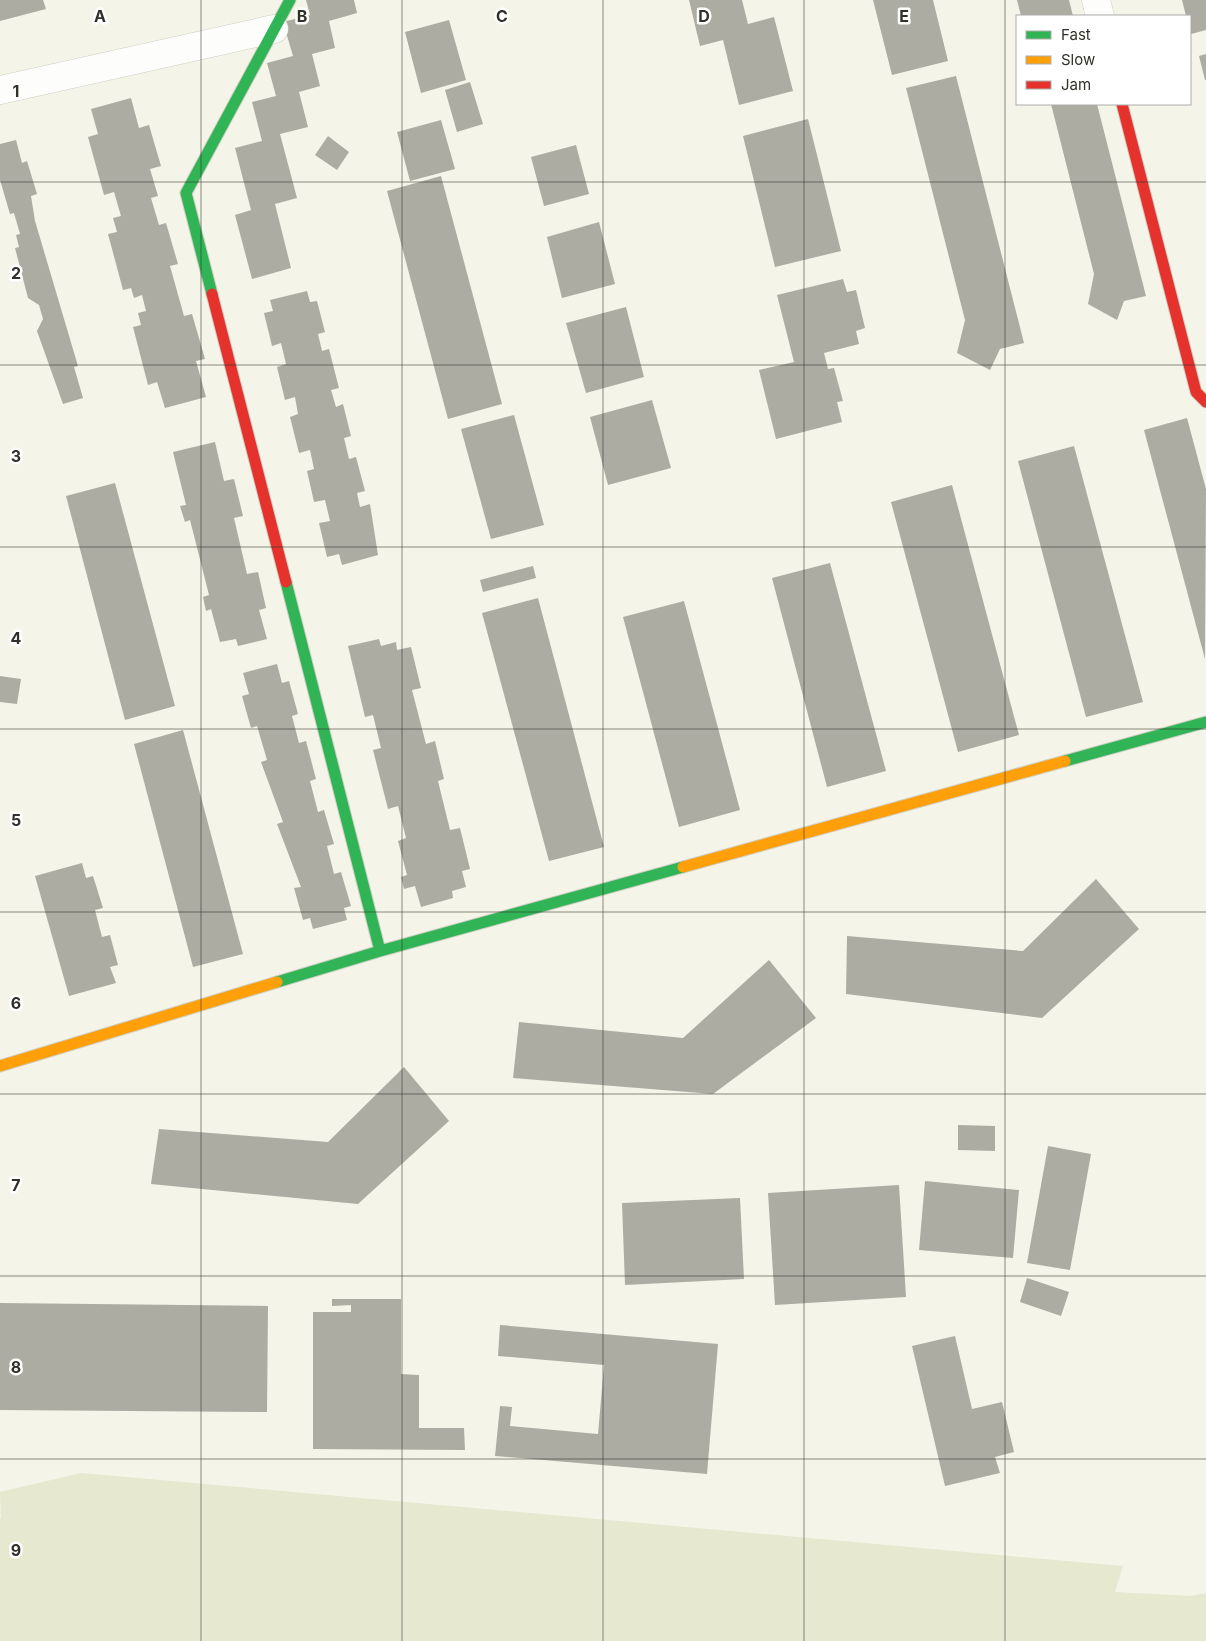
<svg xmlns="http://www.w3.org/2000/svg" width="1206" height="1641" font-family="Inter,sans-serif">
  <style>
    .green { fill: #e6e8d0 }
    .building { fill: #acaca3 }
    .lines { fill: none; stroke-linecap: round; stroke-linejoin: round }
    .street-casing { stroke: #cecec4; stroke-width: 29 }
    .fast-casing { stroke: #cecec4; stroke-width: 13 }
    .slow-casing { stroke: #cecec4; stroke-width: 13 }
    .jam-casing { stroke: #cecec4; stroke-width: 13 }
    .street { stroke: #fdfdfc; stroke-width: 28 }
    .fast { stroke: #30b455; stroke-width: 11 }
    .slow { stroke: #ff9f0a; stroke-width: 11 }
    .jam { stroke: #e5322d; stroke-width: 11 }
    .grid { fill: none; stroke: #303128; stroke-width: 1; stroke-opacity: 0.55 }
    .grid-label { font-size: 16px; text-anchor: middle; font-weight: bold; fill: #303128; stroke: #fff; stroke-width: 5; stroke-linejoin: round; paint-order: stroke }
  </style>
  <rect width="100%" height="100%" fill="#f4f4e8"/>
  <path class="green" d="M81,1473L1123,1566L1115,1592L1191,1596L1206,1593V1641H0V1519L1,1518L0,1492Z"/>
  <path class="building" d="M0,0H43L46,9L0,21Z
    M306,0H354L357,13L329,21L335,48L312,54L320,86L299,92L308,127L280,134L297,198L275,204L291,268L252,279L235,215L251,210L235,148L262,141L252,102L276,96L267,63L293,56L283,22L310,15Z
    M689,0H742L748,24L774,17L793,91L739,105L723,40L700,46Z
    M873,0H933L948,61L892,75Z
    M1017,0H1069L1073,16H1021Z
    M1182,0H1206V30L1191,34L1190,16H1186Z
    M449,20L466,80L421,93L405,32Z
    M1206,54V80H1205L1199,56Z
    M956,76L1024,343L1000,349L990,370L957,353L965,320L906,88Z
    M470,82L483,124L457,132L445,90Z
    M131,98L139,128L149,125L161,166L150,169L158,196L151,198L159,225L166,223L178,264L170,266L184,316L192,314L205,359L196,361L206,397L165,408L157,382L148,385L133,327L141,325L138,313L146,311L142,295L134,298L131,288L123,290L108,234L117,232L113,218L121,216L114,192L104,195L88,137L98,134L91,109Z
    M1051,104H1097L1146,296L1124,301L1117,320L1088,304L1094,274Z
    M808,119L841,251L775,267L743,136Z
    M441,120L455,169L410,181L397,132Z
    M328,136L349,152L337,170L315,155Z
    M16,140L22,163L27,161L37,194L31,196L35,221L78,366L74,367L83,398L63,404L37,331L43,319L39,305L28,298L15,248L19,247L16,235L20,234L14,213L10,214L0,180V144Z
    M576,145L589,194L544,206L531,157Z
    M441,176L502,404L448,419L387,191Z
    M599,222L615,284L562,298L547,237Z
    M843,279L847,292L856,290L865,328L856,331L859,344L824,353L828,369L834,368L843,401L837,402L842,422L776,439L759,370L794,362L777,295Z
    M307,291L310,302L317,301L325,332L318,334L322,351L329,349L339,388L331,390L336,407L343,404L351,436L344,438L349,459L356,457L365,491L357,493L360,507L370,504L378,555L342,565L339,554L327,557L319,523L330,521L325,500L314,502L307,471L314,469L310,450L299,453L290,417L298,414L295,397L285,400L277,367L286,364L281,343L272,346L264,313L273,311L270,300Z
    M626,307L644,377L586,393L566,323Z
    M652,400L671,468L608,485L590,417Z
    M514,415L544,525L491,539L461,429Z
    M1187,418L1206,489L1205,659L1144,430Z
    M215,442L224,481L234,479L243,516L234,518L247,574L258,572L266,608L259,610L267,639L238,646L236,639L220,642L211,609L206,611L203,597L209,595L190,520L185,522L180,506L186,505L173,452Z
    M1074,446L1143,702L1086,717L1018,461Z
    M115,483L175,706L125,720L66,496Z
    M952,485L1019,735L958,752L891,502Z
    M830,563L886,771L827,787L772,578Z
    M533,566L536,578L483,592L480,580Z
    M538,598L604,847L549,861L482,613Z
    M684,601L740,810L679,827L623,617Z
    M379,639L381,646L396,642L397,650L411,647L421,688L412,690L426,744L435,741L444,779L438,781L450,830L460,828L470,869L462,871L466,887L452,891L453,898L421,907L415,886L404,889L401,877L407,875L398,841L406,838L398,806L388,809L373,750L381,748L373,715L365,717L348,646Z
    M277,664L282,683L289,681L298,714L292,716L299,743L306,741L316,779L310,781L318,812L324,810L334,844L327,846L334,874L341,872L351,906L344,908L347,920L313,929L310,918L303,920L294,888L301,887L277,824L283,822L261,762L267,760L257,726L251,728L242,696L249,694L243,673Z
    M0,676L21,679L17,704L0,702Z
    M183,730L243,954L193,967L134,744Z
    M82,863L86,878L93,876L103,908L95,910L102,937L110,935L118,965L110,967L116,983L69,996L35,876Z
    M1096,879L1139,929L1042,1018L846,994L847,936L1023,951Z
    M769,960L816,1018L713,1094L513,1078L519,1022L683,1038Z
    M404,1067L449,1121L358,1204L151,1184L159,1129L328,1142Z
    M958,1125L995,1126V1151L958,1150Z
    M1048,1146L1091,1154L1070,1270L1027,1263Z
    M925,1181L1019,1190L1013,1258L919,1250Z
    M899,1185L906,1297L775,1305L768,1193Z
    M740,1198L744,1279L625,1285L622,1203Z
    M1027,1278L1069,1292L1061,1316L1020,1302Z
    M332,1299H401V1374L419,1375V1428H464L465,1450L313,1449V1312H351V1305L332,1306Z
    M0,1303L268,1306L267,1412L0,1410Z
    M500,1325L718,1344L707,1474L495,1456L500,1406L512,1407L510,1426L598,1434L604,1365L498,1356Z
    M955,1336L972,1409L1002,1402L1014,1452L995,1457L1000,1473L945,1486L912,1346Z"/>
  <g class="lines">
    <g class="street-casing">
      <path id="street" d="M1096,0L1100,16
        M0,90L274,29"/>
    </g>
    <g class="fast-casing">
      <path id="fast" d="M212,294L186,193L290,0
        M286,582L380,951
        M1065,761L1206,722
        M277,982L380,951L683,867"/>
    </g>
    <g class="slow-casing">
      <path id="slow" d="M683,867L1065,761
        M0,1066L277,982"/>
    </g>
    <g class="jam-casing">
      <path id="jam" d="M1122,104L1196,392L1206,402
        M212,294L286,582"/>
    </g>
    <use href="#street" class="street"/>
    <use href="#fast" class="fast"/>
    <use href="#slow" class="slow"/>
    <use href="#jam" class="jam"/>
  </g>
  <path class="grid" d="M201,0V1641M402,0V1641M603,0V1641M804,0V1641M1005,0V1641M0,182H1206M0,365H1206M0,547H1206M0,729H1206M0,912H1206M0,1094H1206M0,1276H1206M0,1459H1206"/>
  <g class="grid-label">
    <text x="100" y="22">A</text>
    <text x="302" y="22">B</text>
    <text x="502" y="22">C</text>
    <text x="704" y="22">D</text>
    <text x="904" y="22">E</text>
    <text x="16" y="97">1</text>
    <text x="16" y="279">2</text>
    <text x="16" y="462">3</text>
    <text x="16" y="644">4</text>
    <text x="16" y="826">5</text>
    <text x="16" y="1009">6</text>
    <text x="16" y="1191">7</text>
    <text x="16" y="1373">8</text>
    <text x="16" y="1556">9</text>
  </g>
  <rect x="1016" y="15" width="175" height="90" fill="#ffffff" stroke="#acada9"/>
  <rect x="1026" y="31" width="25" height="8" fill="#30b455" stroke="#acada9"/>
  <text x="1061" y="40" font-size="15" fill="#303128">Fast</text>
  <rect x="1026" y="56" width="25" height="8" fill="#ff9f0a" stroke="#acada9"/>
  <text x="1061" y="65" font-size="15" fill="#303128">Slow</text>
  <rect x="1026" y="81" width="25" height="8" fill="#e5322d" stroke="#acada9"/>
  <text x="1061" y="90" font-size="15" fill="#303128">Jam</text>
</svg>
